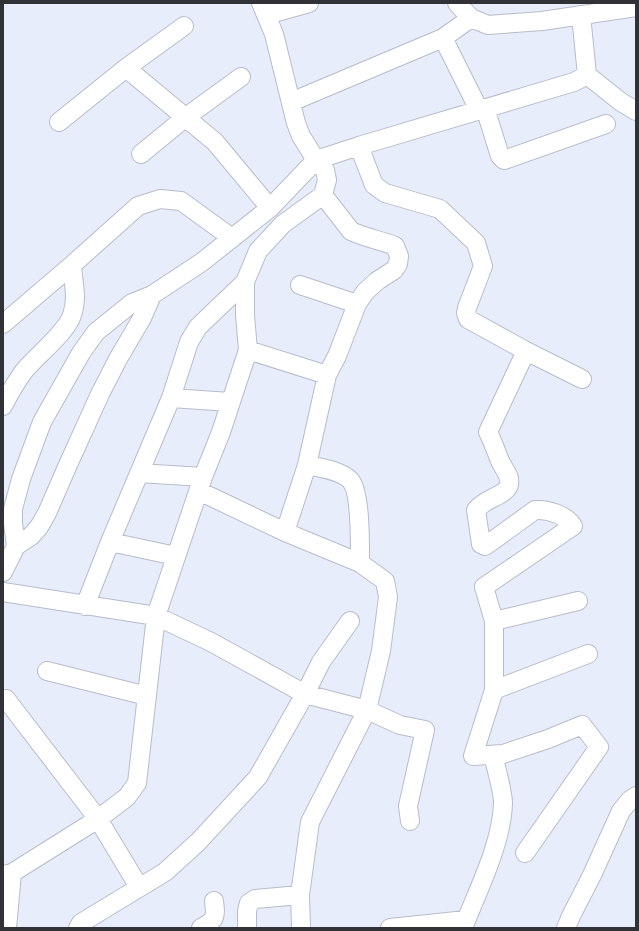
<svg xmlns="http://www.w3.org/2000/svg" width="639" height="931" font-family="'Public Sans',sans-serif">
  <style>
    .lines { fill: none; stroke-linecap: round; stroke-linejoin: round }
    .street-casing { stroke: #b7bcca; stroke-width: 20 }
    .street { stroke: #fff; stroke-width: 18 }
  </style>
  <rect width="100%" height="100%" fill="#e8edfb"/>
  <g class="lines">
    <g class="street-casing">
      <path id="street" d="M266,15L309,3
        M581,15L587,75
        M471,18L488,25L542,21L636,7
        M443,38L471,18L457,3
        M126,68L184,26
        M291,102L443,38L479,110
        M485,108L500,156L504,160L606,124
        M59,122L126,68L215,142L270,208
        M359,146L374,185L385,193L440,209L476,243L483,266L467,308L466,313L468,319L526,351L582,379
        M141,154L186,117L241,77
        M300,285L357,304
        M3,324L72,265L138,206L160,199L181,201L232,238
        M248,350L327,375
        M171,398L230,402
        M3,406C9,394 16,382 24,371C36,356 67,332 72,315C78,299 73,281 72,265
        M307,465C320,468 340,470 350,480C361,491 360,547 360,563
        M139,473L203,477
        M199,491L285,532L360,563L385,581L388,597L381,651L367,710L310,822L300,895L301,928
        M285,532L307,465L327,375L337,356L357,304L365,292L377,281L394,270L398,264L399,256L395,246C381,240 365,238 351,231L323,195
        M110,542L176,556
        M16,546L13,523V509L21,479L42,422L81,353L96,332L132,303L152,295
        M3,572L16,546L31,536L39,527L47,513L67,467L100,394L118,359L142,318L152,295L202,262L270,208L316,160L359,146L574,82L587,75L621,102L636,111
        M3,592L156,616L211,642L305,694L367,710L400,725L425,730L408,806L410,821
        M85,606L110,542L171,398L189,342L198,327L245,282
        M494,621L578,601
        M47,671L147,696
        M494,690L588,654
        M6,699L98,819L139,887
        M525,853L599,747L582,725L548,739L503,754L473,756L494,690V621L484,587L573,526C566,515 548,509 535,510L488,544L485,546L481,544L476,510C483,501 493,499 502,493C505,491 509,488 509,484C511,476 503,468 500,461C496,451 493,442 488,432L526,351
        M3,875L12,873L98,819L127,797L137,783L156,616L203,477L221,432L248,350L245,315V282L258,251L283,224L323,195L327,180L325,170L316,160L301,136L296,123L274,34L261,3
        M7,928L12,873
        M78,928L81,923L165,872L198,842L258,777L305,694L321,662L350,621
        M201,928C216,920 216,917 214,901
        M247,928V911L249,903L255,899L300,895
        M390,928L466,920
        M463,928C478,890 502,843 503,803C503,791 496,768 493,755
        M566,928L571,916L592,875L621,811L630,800L636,796"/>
    </g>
    <use href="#street" class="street"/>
  </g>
  <rect width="639" height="931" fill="none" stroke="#303237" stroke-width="8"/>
</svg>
